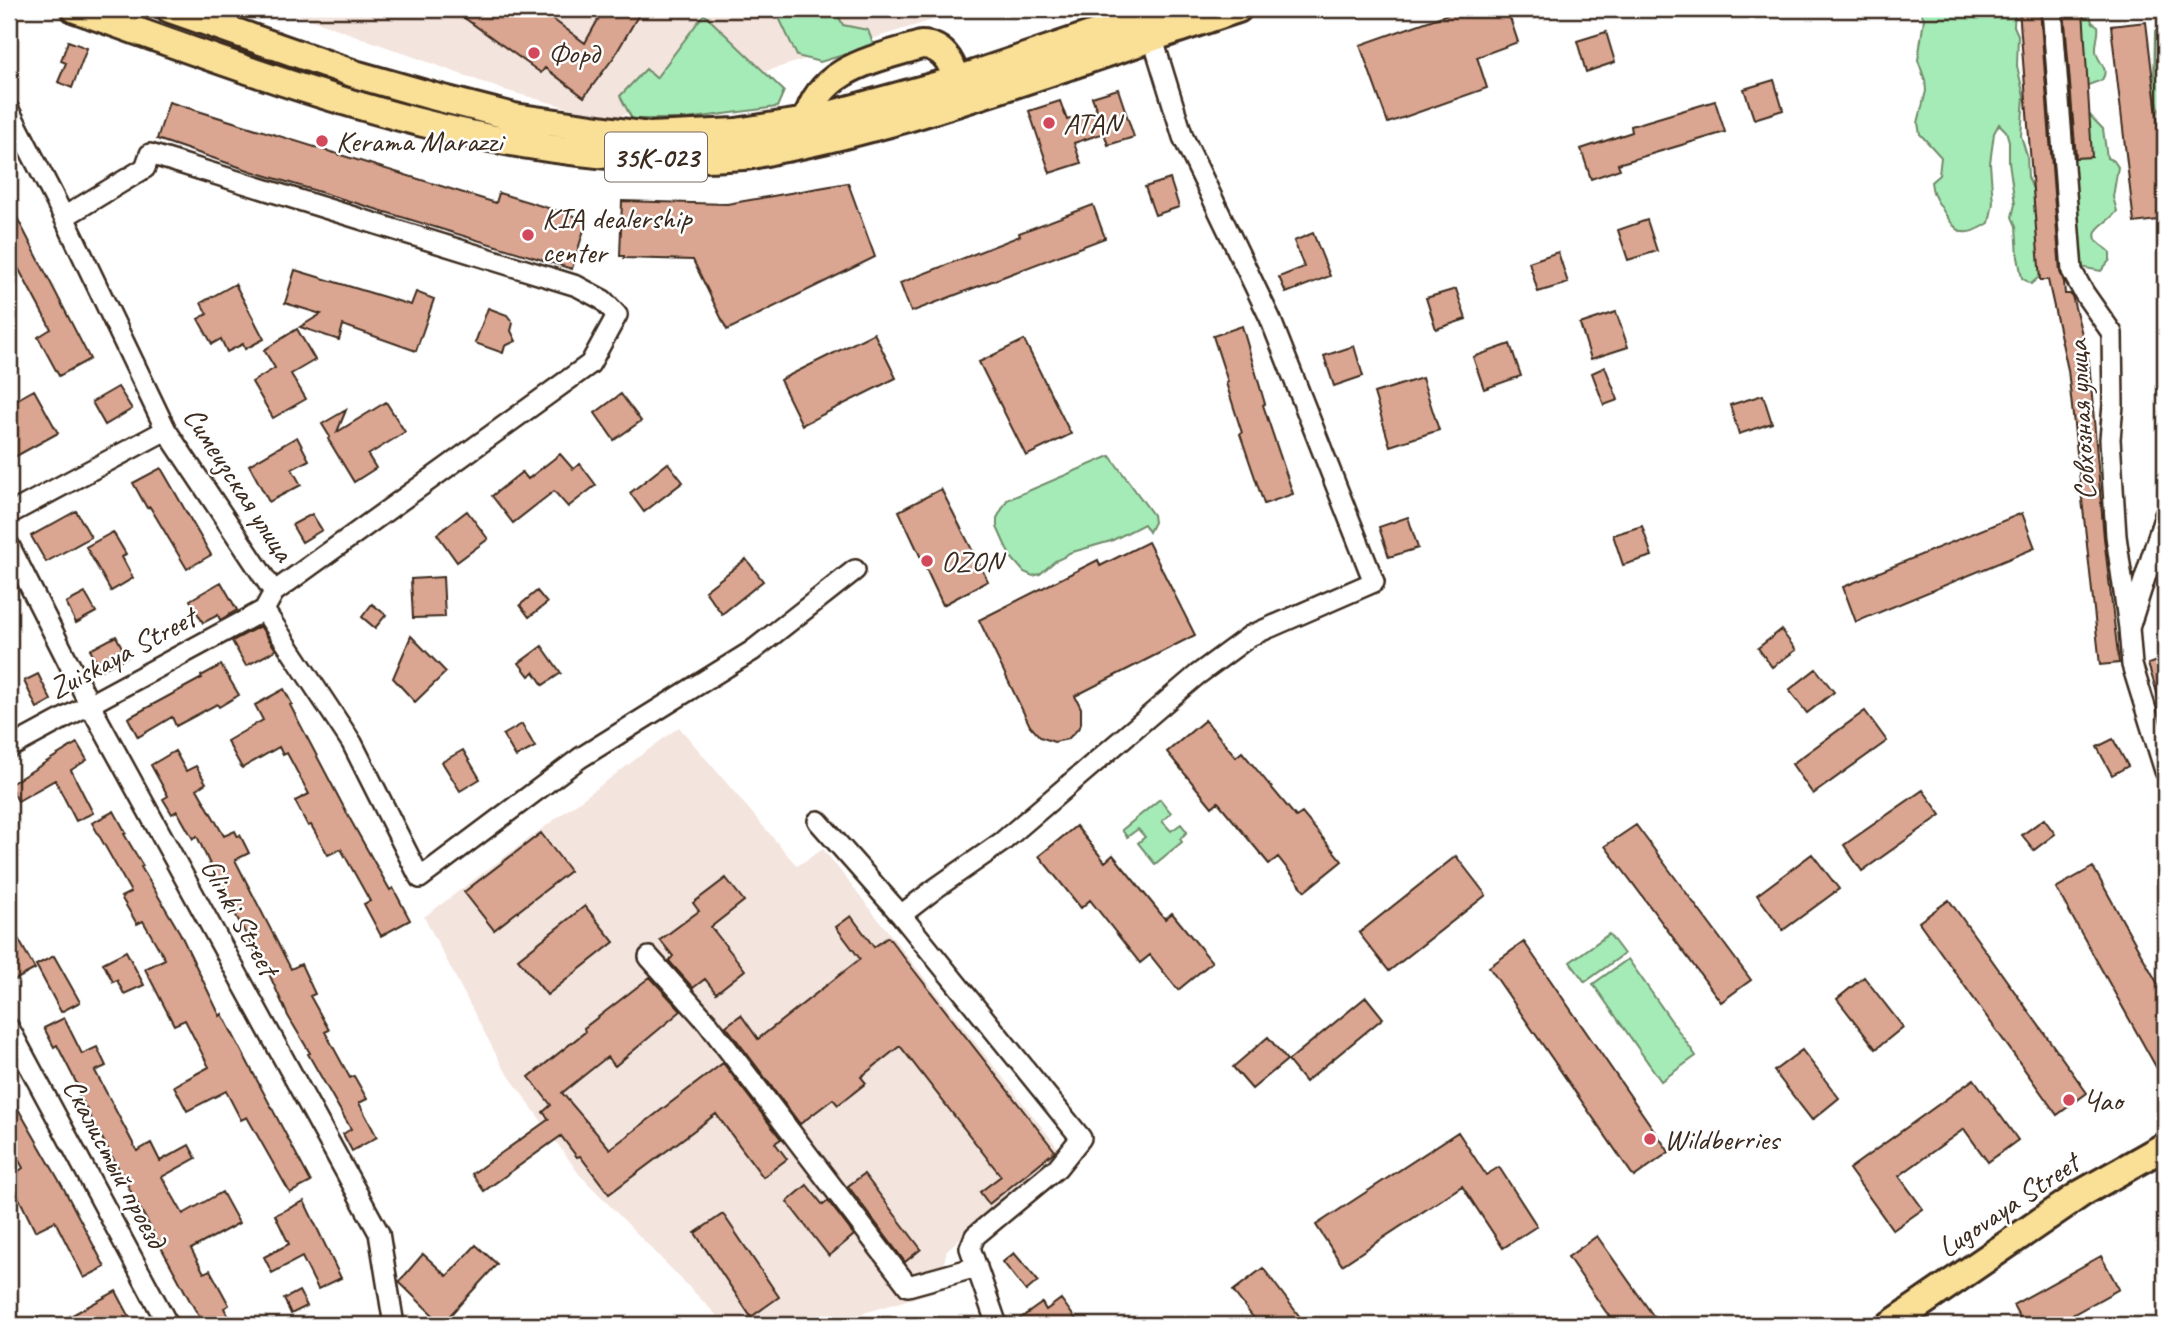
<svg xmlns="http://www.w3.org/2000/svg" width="2174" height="1334" font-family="Caveat,sans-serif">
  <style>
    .built { fill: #f4e4de }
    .green { fill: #a5ebb7; stroke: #708a6a; stroke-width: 2 }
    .building { fill: #dba691; stroke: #3b2a1e; stroke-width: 2 }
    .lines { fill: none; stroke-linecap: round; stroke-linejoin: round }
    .minor-casing { stroke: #3b2a1e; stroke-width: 24 }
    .major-casing { stroke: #3b2a1e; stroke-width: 32 }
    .minor { stroke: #fff; stroke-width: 19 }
    .major { stroke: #fadf96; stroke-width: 26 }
    .poi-dot { fill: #d1495b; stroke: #fff; stroke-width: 2.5 }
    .labels { text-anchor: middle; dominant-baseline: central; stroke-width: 5; stroke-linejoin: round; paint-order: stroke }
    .shield { fill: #fff; stroke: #766a62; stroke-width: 2 }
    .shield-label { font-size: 28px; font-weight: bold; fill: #3b2a1e }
    .poi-label { font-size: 30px; fill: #3b2a1e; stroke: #fff; text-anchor: start }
    .street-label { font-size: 30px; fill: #3b2a1e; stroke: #fff }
  </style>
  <rect width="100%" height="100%" fill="#fff"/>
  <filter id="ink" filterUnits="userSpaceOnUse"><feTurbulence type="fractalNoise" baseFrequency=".0143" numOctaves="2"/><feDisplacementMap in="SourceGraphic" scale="14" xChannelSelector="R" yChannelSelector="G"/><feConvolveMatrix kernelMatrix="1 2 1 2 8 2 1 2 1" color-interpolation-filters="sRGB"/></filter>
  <g filter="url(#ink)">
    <path class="built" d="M283,9H969L610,119L504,90Z
      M679,727L797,866L823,849L1060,1150L947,1250L937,1291L824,1325H726L579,1174L502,1066L424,917Z"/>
    <path class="green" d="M775,9H807L809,11L835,9L843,25L868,30L874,46L820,62L797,56Z
      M1920,9H2015L2014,26L2018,35L2017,66L2024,96L2021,136L2027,156L2028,177L2036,197L2035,217L2038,227L2042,268L2039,277L2031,284L2022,278L2018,257L2016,226L2012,217L2015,204L2009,162V141L2006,131L1999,124L1994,133L1990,163L1993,203L1989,223C1964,239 1958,234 1944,212C1937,200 1933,198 1931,182L1939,175L1941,157L1920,134L1918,123L1926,91L1925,80L1918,60L1924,19Z
      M2055,9L2085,10L2090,15L2092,22L2098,26C2100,35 2093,47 2097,55C2101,66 2109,68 2102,80L2088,85L2080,96L2066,101L2064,61L2068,39L2058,28Z
      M704,14L784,91L777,107L686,119H632L620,96L646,69L656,78Z
      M2165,27V152L2161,117L2154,89L2155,31Z
      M2076,107L2083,108L2103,129L2107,158L2114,161L2118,167L2113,197L2117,211C2110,222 2089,228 2097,241C2100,245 2106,248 2110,252V260L2101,271L2080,267L2069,164L2073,134L2071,112Z
      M1110,456L1153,515L1154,522L1149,532L1144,524L1111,541L1069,553L1064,557L1055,561L1040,574L1033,576L1024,572L1010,556L997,527V518L1007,500Z
      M1160,799L1171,813L1162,821L1171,831L1181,824L1187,832L1180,839L1182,842L1155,864L1138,843L1145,837L1138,829L1127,837L1122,830Z
      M1609,934L1624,954L1585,982L1570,962Z
      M1628,959L1696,1056L1661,1081L1593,984Z"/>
    <path class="building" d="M452,9H539L585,43L604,9H642L614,57L584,97L545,68L541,73Z
      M1462,9H1507L1518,42L1477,57L1487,88L1388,123L1360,45Z
      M2019,9H2040L2060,272L2064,282L2065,294H2070L2072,296L2089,361L2104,538L2119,663L2100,665L2068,370L2048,280H2040Z
      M2064,9H2083L2092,157L2076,158Z
      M2146,22L2165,182V219L2134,223L2111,26Z
      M1606,32L1615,62L1586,72L1577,41Z
      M68,41L87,48L72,88L58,82L66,63L61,61Z
      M1774,80L1783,110L1754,119L1744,89Z
      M1118,89L1134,137L1108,145L1104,133L1074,143L1081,163L1050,173L1029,111L1060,101L1067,120L1097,110L1092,97Z
      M1715,101L1725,132L1618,164L1620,169L1591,179L1581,149L1632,132L1631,126Z
      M169,102L496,203L499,193L587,220L572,269L251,171L157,139Z
      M1170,179L1179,207L1155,215L1145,187Z
      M848,183L875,257L727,330L693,260L624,258V256H620L622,201L727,204Z
      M9,202L90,359L59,376L38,337L51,329L9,251Z
      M1093,205L1105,238L911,312L900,283L1020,236L1019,233Z
      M1647,220L1657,251L1628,260L1618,230Z
      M1313,233L1330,276L1286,293L1279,277L1304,267L1294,241Z
      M1558,252L1568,283L1538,292L1529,262Z
      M295,270L411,305L416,292L434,299L416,351L343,325L339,340L300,327L321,314L285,303Z
      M235,284L264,339L245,349L243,344L227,352L221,339L212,344L198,319L207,314L201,303Z
      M1456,289L1466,319L1436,329L1426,298Z
      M488,308L507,315L513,323L511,331L516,341L505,346L503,353L475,343Z
      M1616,312L1628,347L1591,359L1580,324Z
      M1242,326L1265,404L1263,405L1293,494L1264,504L1240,434L1242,433L1226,383L1228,382L1213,336Z
      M297,329L315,360L291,374L306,399L273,418L252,382L275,368L264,350Z
      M874,333L896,378L802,425L780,380Z
      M1024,340L1071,434L1026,456L979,362Z
      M1510,344L1521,376L1484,389L1473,357Z
      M1354,346L1363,376L1334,386L1324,356Z
      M1605,367L1618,400L1604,405L1592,373Z
      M1422,378L1439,430L1390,446L1374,393Z
      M118,387L132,409L105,425L92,402Z
      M34,390L58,433L9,460V404Z
      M621,394L641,421L614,440L595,413Z
      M1763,395L1772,423L1739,434L1730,405Z
      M386,402L405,432L368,455L376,468L354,482L328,439L330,437L322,424L346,410L337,432Z
      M297,437L309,460L292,469L301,485L269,502L249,465Z
      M560,454L573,469L580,464L596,485L568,507L554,491L513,523L492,496L522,472L528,479Z
      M668,463L683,482L644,512L630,493Z
      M161,468L211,555L187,569L150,507L147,508L133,483Z
      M941,489L988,581L943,605L899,511Z
      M76,511L91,537L46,562L31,536Z
      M467,511L488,539L457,562L437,534Z
      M2022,513L2035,548L1856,622L1843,587Z
      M312,514L322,530L302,542L292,525Z
      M1408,517L1418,548L1389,557L1379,527Z
      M1642,526L1652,556L1623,565L1613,535Z
      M113,532L126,554L122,557L133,578L111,591L86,547Z
      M1148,542L1195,635L1075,696L1081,708V723L1078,729L1068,739L1054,742L1040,737L1030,726L979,620L1098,560L1100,566Z
      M746,559L763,581L722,614L705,591Z
      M443,577L445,617L413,618L411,579Z
      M221,582L237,610L220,620L218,615L203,623L190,600Z
      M537,591L547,603L529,617L520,605Z
      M85,593L96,612L76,623L66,603Z
      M372,604L386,615L375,628L362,617Z
      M260,626L276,650L246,666L232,641Z
      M1781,630L1796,650L1772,667L1758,648Z
      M116,636L127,657L101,670L90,650Z
      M411,636L446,672L415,702L393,678Z
      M542,646L561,673L543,685L534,672L529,676L519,663Z
      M2165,658V708H2162L2148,664Z
      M221,665L239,695L219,707L217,704L176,726L172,717L138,737L128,718L202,678L201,676Z
      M1816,669L1834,692L1807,713L1789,690Z
      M38,674L51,700L37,708L24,681Z
      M284,689L292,704L290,705L350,819L390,890L393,888L410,920L381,936L364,904L370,901L341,849L328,855L311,825L308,826L295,801L309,794L287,753L283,755L279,747L242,768L227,741L263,720L255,705Z
      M1865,711L1887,741L1813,794L1792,764Z
      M1205,720L1236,757L1242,752L1296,817L1302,813L1342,861L1305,891L1278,857L1269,864L1218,802L1212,807L1167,752Z
      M522,724L535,747L516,757L503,735Z
      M2113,739L2128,766L2112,775L2097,747Z
      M77,743L87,760L71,770L93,813L76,821L55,780L18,801L9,785Z
      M463,750L480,779L460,791L442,762Z
      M175,751L186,771L196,766L206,783L197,789L224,836L235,831L238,837L240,835L249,853L235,860L291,969L301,964L315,994L310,996L329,1030L325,1032L350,1078L354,1076L367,1099L359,1103L377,1137L352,1151L343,1134L351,1129L308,1054L310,1053L288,1016L266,967L264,968L217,880L197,836L193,839L177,811L172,814L163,799L168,796L151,765Z
      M1923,790L1941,815L1862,871L1844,845Z
      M114,811L126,833L124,834L143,866L141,867L180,933L220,1016L222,1014L311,1182L290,1193L247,1117L241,1120L226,1091L187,1111L174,1086L209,1067L185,1020L174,1025L145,969L165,959L143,921L137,924L121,897L131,892L92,823Z
      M2044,819L2055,834L2034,850L2022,835Z
      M1636,825L1751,980L1721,1002L1605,846Z
      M1076,826L1105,862L1113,855L1165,919L1172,913L1212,962L1178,990L1150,955L1140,963L1090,900L1081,908L1039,856Z
      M541,833L570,871L494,930L464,892Z
      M1812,854L1839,889L1783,930L1757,895Z
      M1456,856L1486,895L1389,971L1359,933Z
      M2093,867L2165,997V1083L2056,888Z
      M726,878L744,901L711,927L745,970L716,993L705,979L693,988L669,961L673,956L660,940L699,911L693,903Z
      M1949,900L2087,1093L2057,1115L1919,922Z
      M585,906L614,942L547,995L518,959Z
      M851,916L874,947L888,937L1055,1151L989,1204L980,1192L1001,1176L900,1046L861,1077L866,1083L838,1105L833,1099L800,1124L726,1026L741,1015L758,1039L860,959L836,927Z
      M9,922L35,969L13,981L9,972Z
      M1524,942L1669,1152L1634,1177L1489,967Z
      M126,951L144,985L124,994L117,980L113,982L103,963Z
      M54,956L80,1002L61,1012L36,965Z
      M650,977L681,1011L615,1066L607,1057L562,1093L610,1149L723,1063L781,1139L775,1143L787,1159L763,1177L716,1114L609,1194L580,1156L577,1157L561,1136L484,1191L472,1174L549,1119L543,1112L551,1105L529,1077L585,1032L584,1028Z
      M1864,977L1903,1027L1876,1049L1837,999Z
      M1366,997L1383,1018L1305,1082L1288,1061Z
      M64,1018L82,1054L97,1047L106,1066L95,1071L137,1151L151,1143L160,1161L189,1145L196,1158L162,1177L183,1214L222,1192L239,1223L191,1249L204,1273L210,1270L229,1305L224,1308L233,1325H204L189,1299L89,1114L78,1093L81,1092L57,1045L54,1047L44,1028Z
      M1268,1037L1287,1060L1252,1089L1233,1067Z
      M1802,1050L1839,1098L1812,1120L1774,1071Z
      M1974,1079L2018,1140L1988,1162L1964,1129L1899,1176L1923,1209L1893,1230L1849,1169Z
      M9,1093L64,1189L105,1267L84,1278L55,1221L35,1231L9,1178L23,1168L9,1142Z
      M1458,1132L1486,1175L1499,1167L1537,1226L1503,1248L1462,1186L1342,1265L1316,1225Z
      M864,1174L921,1249L905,1262L848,1186Z
      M807,1185L823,1205L828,1201L854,1235L829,1256L787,1202Z
      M304,1201L341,1278L318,1289L302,1257L272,1273L264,1257L289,1244L275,1215Z
      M723,1214L779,1297L751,1317L695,1233Z
      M1597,1236L1652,1314L1660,1325H1615L1568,1257Z
      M476,1245L497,1264L442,1324L399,1282L423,1254L447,1276Z
      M1014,1253L1038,1281L1026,1291L1003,1262Z
      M2101,1256L2119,1289L2054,1325H2024L2013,1305Z
      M1263,1268L1306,1325H1259L1233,1291Z
      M116,1291L134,1325H54Z
      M299,1291L307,1306L291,1314L284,1299Z
      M1061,1299L1080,1325H1011L1042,1303L1046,1310Z"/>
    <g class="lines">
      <g class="minor-casing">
        <path id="minor" d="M2052,9L2072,271L2084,293L2112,333L2113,405L2110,439L2116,536L2129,628
          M9,110L64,217L166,430L274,592L264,610L352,743L420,878L580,758L752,651L855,570
          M64,217L145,168L150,154L577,286L603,300L617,315L590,364L274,592
          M9,514L166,430
          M2165,515L2129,628L2132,665L2165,771
          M9,545L90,705L379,1233L394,1325
          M9,748L264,610
          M818,821L901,915
          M649,957L707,1022L908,1286L977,1267
          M9,1028L168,1325
          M997,1325L970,1248L975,1236L1057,1168L1081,1138L901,915L936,888L1002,842L1197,675L1250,636L1374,582L1270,318L1183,137L1152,36"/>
      </g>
      <g class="major-casing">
        <path id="major" d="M75,9C290,85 511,174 744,156C758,155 772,150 786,148C826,140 865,130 904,119C1016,86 1126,46 1238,9
          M170,9L358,75L432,96L514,117L650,136L736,132L807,121L957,80L1168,9
          M807,121C819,68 876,59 921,45C950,45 955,74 962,97
          M1890,1325L2082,1193L2165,1146"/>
      </g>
      <use href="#minor" class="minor"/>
      <use href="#major" class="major"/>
    </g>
  </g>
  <g class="poi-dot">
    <circle cx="534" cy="53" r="7"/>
    <circle cx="1049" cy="123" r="7"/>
    <circle cx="322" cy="141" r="7"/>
    <circle cx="528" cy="235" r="7"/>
    <circle cx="927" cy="561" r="7"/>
    <circle cx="2069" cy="1100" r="7"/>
    <circle cx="1650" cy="1139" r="7"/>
  </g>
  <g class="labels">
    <rect class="shield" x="605" y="132.5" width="102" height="49" rx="5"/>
    <g class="shield-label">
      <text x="656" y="157">35К-023</text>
    </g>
    <g class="poi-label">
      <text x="548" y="53">Форд</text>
      <text x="1063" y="123">ATAN</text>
      <text x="336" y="141">Kerama Marazzi</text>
      <text x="542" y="218">KIA dealership<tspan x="542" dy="34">center</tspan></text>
      <text x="941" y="561">OZON</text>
      <text x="2083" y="1100">Чао</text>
      <text x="1664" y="1139">Wildberries</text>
    </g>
    <g class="street-label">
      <text transform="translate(2081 420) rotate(-93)">Совхозная улица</text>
      <text transform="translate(239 484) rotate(57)">Симеизская улица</text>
      <text transform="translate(122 653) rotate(-28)">Zuiskaya Street</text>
      <text transform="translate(240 917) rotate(61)">Glinki Street</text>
      <text transform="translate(115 1163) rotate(62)">Скалистый проезд</text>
      <text transform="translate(2008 1205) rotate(-34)">Lugovaya Street</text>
    </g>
  </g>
  <rect width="2174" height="1334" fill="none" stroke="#fff" stroke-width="35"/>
  <rect x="18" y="18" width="2139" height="1299" fill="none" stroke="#3b2a1e" stroke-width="2.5" filter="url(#ink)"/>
</svg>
